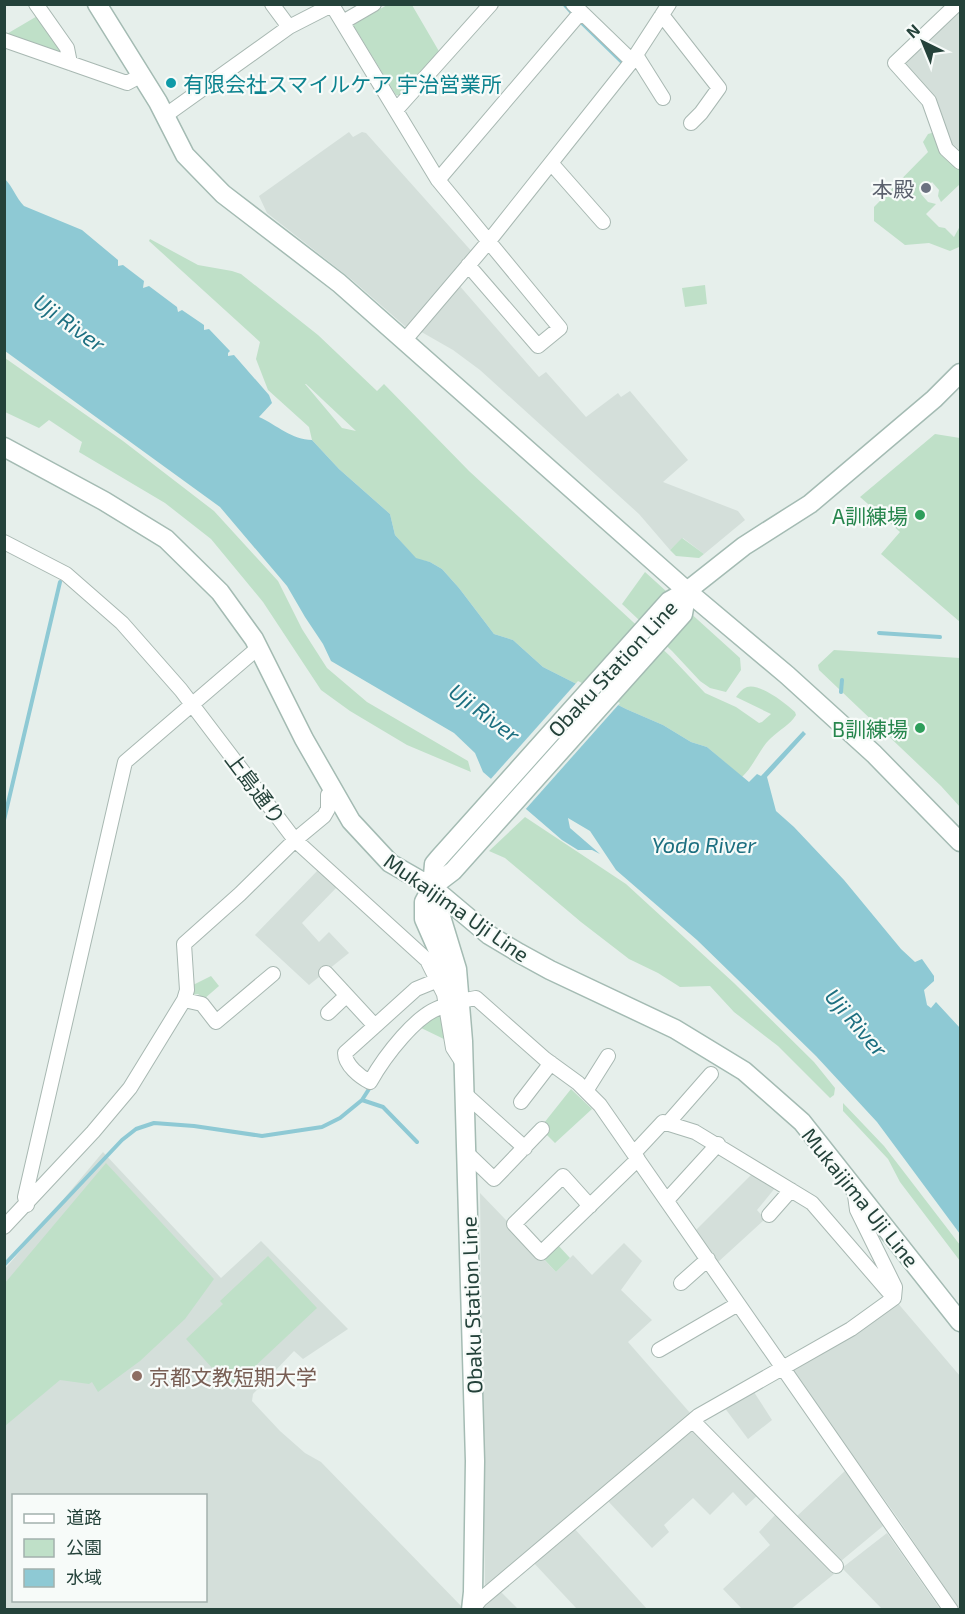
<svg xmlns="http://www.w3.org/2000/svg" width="965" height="1614" font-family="'Exo 2','Noto Sans JP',sans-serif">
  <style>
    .built { fill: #d4dfda; fill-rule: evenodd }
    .green { fill: #bfe0c8; fill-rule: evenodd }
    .water { fill: #8ec9d4 }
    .pier { fill: #e6efeb }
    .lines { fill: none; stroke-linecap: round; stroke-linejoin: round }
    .stream { stroke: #8ec9d4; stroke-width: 4 }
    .street-casing { stroke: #a8b8b2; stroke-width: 16 }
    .secondary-casing { stroke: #a4bbb3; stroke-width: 21 }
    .street { stroke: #fff; stroke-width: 14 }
    .secondary { stroke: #fff; stroke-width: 18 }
    .culture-dot { fill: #0f9aa8; stroke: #f7fbf9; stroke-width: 2 }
    .worship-dot { fill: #6b7280; stroke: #f7fbf9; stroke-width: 2 }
    .leisure-dot { fill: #2e9e5b; stroke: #f7fbf9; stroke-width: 2 }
    .education-dot { fill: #8d6e63; stroke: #f7fbf9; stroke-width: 2 }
    .labels { text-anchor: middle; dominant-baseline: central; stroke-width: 4.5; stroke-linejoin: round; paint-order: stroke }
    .culture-label { font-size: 21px; fill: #0d838f; stroke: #f7fbf9; text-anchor: start }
    .worship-label { font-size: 21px; fill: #5b616d; stroke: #f7fbf9; text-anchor: end }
    .leisure-label { font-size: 21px; fill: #27864d; stroke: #f7fbf9; text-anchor: end }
    .street-label { font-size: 21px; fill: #24423a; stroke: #f7fbf9 }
    .education-label { font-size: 21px; fill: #785e54; stroke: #f7fbf9; text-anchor: start }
    .water-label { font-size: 22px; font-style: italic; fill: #1c6f80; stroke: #f7fbf9 }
  </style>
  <rect width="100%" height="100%" fill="#e6efeb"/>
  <path class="built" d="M960,6V154L950,145L908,70L904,60Z
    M349,132L353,137L362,132L366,133L474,254L411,327H406L351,279L267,213L259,196Z
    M458,284L539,377L546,372L586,417L618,393L621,397L630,391L688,460L663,482L738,511L745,520L704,554L683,538L670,550L639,514L480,370L453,350L418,330Z
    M319,869L337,887L302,923L319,942L329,932L349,953L309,985L255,935Z
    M103,1152L221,1278L261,1241L348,1329L303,1359L294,1351L253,1394L252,1401L280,1431L305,1453L321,1462L463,1608L461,1610H5V1269ZM14,1496H206V1600H14Z
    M752,1174L775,1188L757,1210L765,1219L717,1263L695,1231Z
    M480,1193L556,1272L573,1255L592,1275L624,1243L642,1261L621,1290L652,1320L628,1342L691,1414L487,1589L485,1584Z
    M896,1301L960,1376V1609H959L897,1517L792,1371Z
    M752,1389L772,1420L748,1439L724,1407Z
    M696,1429L759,1494L746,1506L733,1492L710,1515L693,1498L664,1525L669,1532L652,1548L607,1500L688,1430Z
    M846,1470L883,1526L841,1561L796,1517Z
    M776,1514L834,1574L791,1609H742L723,1589L770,1545L759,1532Z
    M573,1527L647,1609H577L532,1561Z
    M887,1533L940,1609H882L842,1568Z
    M500,1591L518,1609L482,1610Z"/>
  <path class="green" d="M387,5H412L440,53L402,96L396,95L353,25Z
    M39,15L63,48L57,55L5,35Z
    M935,132L960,168V184L941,202L938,196L939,190L932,182L921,194L928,202L936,204L926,214L939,227L945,228L954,237L960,226V249L959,247L950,251L929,243L905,245L874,221V207L928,152L923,142L928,134Z
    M150,239L198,265L232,271L241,274L318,335L377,391L384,384L469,471L670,656L705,693L736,707L759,723L762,722L771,714L736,697C739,693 742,689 747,687C760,683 785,703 795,712L796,715C790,725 779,730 771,738C759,749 754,766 742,777L707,747L691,742L663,725L626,709L543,667L513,640L494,634L459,588L442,569L430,562L416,559L395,535L390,514L339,469L312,440L309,427L268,390L256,359L260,342L149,241ZM305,384H306L356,431L342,428Z
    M705,285L707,304L685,307L682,288Z
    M5,358L123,441L214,511L278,581L302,629L327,668L367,702L468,761L471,772L407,745L350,711L321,690L263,602L211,539L165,503L79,452L82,442L49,420L39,428L5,412Z
    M935,434L960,438V622L881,554L900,532L860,497Z
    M682,538L704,554L699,558L676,556L670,550Z
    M645,572L740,658L741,670L726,692L710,688L700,681L672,651L622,604Z
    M834,650L960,658V807L941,786L819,670L818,665Z
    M525,817L626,884L734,983L814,1062L835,1088L834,1095L830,1098L778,1046L734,1012L710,986L680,987L658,973L629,959L581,922L505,858L489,851Z
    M211,976L219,986L204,999L198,994L193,995V985Z
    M443,1009L448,1041L417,1026Z
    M571,1089L592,1109L555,1143L540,1128Z
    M843,1103L884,1146L960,1245V1261L900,1182L888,1159L843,1111Z
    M106,1163L214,1279L185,1319L140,1361L98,1392L92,1382L89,1384L60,1380L5,1426V1283Z
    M557,1244L570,1258L556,1272L542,1257Z
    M268,1256L317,1308L231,1389L186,1339L223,1304L220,1301Z"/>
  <path class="water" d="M5,179C13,187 16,198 24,206L82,230L118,260V266L123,265L144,281L143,288L149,286L177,307L178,312L182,310L204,325V330L209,329L230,351L228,353V356L234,355L269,395L272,403L259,417C277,425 292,440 312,440L339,469L390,514L395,535L416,558L430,562L442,569L459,588L494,634L513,640L543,667L626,709L663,725L691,742L707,747L749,782L757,774L761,776L803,731L806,734L767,777L776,811L794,827L844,880L901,949L915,962L922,959L934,976V981L924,990L927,1005L931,1008L936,1002L960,1028V1234L877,1122L816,1056L697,940L616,870L590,831L568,818L570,828L600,854L592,850H578L562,840L483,772L475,753L454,733L331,661L323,644L305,617L287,586L220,507L5,351Z"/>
  <path class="pier" d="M578,681L620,703L524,811L489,781Z"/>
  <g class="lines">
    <path class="stream" d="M564,4L573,14
      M579,20L621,61
      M879,633L940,637
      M841,692L842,680
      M4,820L60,582
      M362,1100L369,1089
      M4,1265L122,1140L136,1129L154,1123L194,1126L262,1136L322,1127L340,1118L362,1100L383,1107L417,1142"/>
    <g class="street-casing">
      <path id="street" d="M36,4L67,48L70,63
        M272,4L289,27
        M573,4L632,61
        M957,4L895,63L929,101L946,149L960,162
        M662,15L719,88L701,113L691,123
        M343,22L374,4
        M4,40L127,83L142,75
        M636,55L663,98
        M396,110L491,4
        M166,115L289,27L332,5L438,180L560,328L538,346L468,265
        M551,163L603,222
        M438,180L581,12
        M404,341L489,241L632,61L669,4
        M4,542L66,574L122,623L181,690L295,840L427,960L444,994L453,1048L464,1065
        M326,973L375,1026L416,989L438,980
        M184,1000L202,1004L216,1022L273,974
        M460,1001L476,998L545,1059L578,1083L600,1105L951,1610
        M328,1013L346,996
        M375,1026L345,1053C345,1065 360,1077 370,1082C383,1059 418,1010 446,1006
        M586,1091L608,1056
        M465,1094L525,1148
        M521,1102L551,1063
        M668,1123L711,1074
        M467,1153L494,1179L542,1129
        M854,1188L857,1210L895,1287L894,1298
        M667,1200L718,1144
        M27,1205L25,1197L125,762L259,647
        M590,1206L563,1176L514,1224L541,1253L638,1159
        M769,1215L791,1190
        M4,1227L93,1132L130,1088L184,1000L187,990L184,944L240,894L295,840L324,816L328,809V795L334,791
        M681,1283L708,1259
        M659,1350L738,1304
        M693,1421L836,1566
        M472,1610L480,1600L698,1416L851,1329L894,1298L812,1203L695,1132L663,1122L634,1153"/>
    </g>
    <g class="secondary-casing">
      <path id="secondary" d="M97,4L158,102L185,155L223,194L339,283L687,591L787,675L874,754L960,842
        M4,447L104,501L166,539L220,592L254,639L304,739L351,821L390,863L432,887L489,935L519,953L550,970L675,1029L744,1071L802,1122L960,1322
        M432,887L457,969L463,1041L475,1461L473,1592L471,1610
        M432,887L453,871L683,614L687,591
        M460,1001L424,919V902L432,887L434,864L439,858L669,601L687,591L744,546L810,504L934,399L960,373"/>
    </g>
    <use href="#street" class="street"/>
    <use href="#secondary" class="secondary"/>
  </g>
  <circle class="culture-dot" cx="171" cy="83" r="6"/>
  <circle class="worship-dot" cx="926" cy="188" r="6"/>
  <g class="leisure-dot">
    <circle cx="920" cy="515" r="6"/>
    <circle cx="920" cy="728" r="6"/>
  </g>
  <circle class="education-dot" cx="137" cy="1376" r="6"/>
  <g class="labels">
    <g class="culture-label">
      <text x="183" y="83">有限会社スマイルケア 宇治営業所</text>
    </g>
    <g class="worship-label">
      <text x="914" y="188">本殿</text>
    </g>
    <g class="leisure-label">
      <text x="908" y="515">A訓練場</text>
      <text x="908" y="728">B訓練場</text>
    </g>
    <g class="street-label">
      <text transform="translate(612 668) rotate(-47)">Obaku Station Line</text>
      <text transform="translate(256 788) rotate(53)">上島通り</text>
      <text transform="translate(457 907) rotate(35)">Mukaijima Uji Line</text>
      <text transform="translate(861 1197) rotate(51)">Mukaijima Uji Line</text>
      <text transform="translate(471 1305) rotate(-92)">Obaku Station Line</text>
    </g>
    <g class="education-label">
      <text x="149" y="1376">京都文教短期大学</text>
    </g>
    <g class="water-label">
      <text transform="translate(70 322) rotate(36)">Uji River</text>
      <text transform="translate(485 712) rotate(37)">Uji River</text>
      <text x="704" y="844">Yodo River</text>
      <text transform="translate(857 1022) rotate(49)">Uji River</text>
    </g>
  </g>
  <rect width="965" height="1614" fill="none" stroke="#24423a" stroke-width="12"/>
  <rect x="12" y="1494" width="195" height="108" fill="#f7fbf9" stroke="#a3b1ad" stroke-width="1.5"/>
  <rect x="24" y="1514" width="30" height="9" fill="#ffffff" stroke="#a3b1ad" stroke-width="1.5"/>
  <text x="66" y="1524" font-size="18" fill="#24423a">道路</text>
  <rect x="24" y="1539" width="30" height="18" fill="#bfe0c8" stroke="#a3b1ad" stroke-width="1.5"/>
  <text x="66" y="1554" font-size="18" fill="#24423a">公園</text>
  <rect x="24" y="1569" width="30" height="18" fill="#8ec9d4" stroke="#a3b1ad" stroke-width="1.5"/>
  <text x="66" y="1584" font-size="18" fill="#24423a">水域</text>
  <g transform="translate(923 42) rotate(317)" stroke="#f7fbf9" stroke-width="4.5" paint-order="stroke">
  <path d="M0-4.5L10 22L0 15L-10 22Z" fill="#24423a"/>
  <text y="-9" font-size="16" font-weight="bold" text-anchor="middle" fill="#24423a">N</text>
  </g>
</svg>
